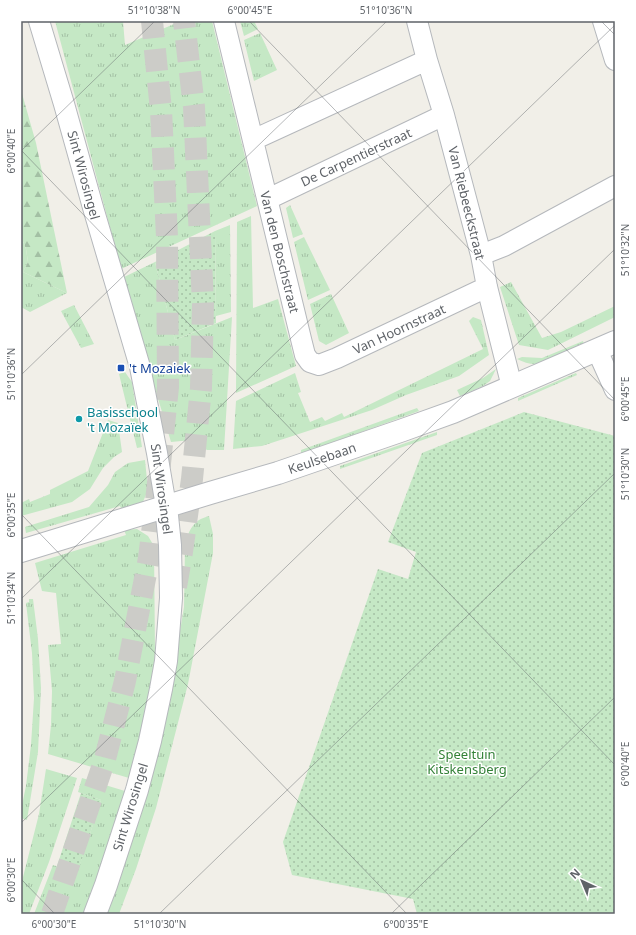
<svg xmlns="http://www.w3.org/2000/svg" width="636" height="935" font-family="'Noto Sans',sans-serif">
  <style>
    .grass { fill: url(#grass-tufts) }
    .forest { fill: url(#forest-firs) }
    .park { fill: url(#park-dots) }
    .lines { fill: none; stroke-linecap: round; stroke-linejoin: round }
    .motorway-tunnel { stroke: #ccccc8; stroke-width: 22; stroke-dasharray: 22 11; stroke-linecap: butt }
    .minor-casing { stroke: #b5b8bc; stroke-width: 22 }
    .tertiary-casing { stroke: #b5b8bc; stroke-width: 24 }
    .minor { stroke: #fff; stroke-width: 20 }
    .tertiary { stroke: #fff; stroke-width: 22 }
    .ticks { fill: none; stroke: #5f6368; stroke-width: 1; stroke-opacity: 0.45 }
    .transit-dot { fill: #1a4fb4; stroke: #fff; stroke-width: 1.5 }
    .culture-dot { fill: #0f9aa8; stroke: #fff; stroke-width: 1.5 }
    .labels { text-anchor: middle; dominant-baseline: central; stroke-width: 3; stroke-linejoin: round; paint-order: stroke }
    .street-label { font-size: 13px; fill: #5f6368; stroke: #fff }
    .transit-label { font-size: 13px; fill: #164399; stroke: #fff; text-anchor: start }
    .culture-label { font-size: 13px; fill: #0d838f; stroke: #fff; text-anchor: start }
    .park-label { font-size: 13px; fill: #348238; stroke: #fff }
    .neatline { fill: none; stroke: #5f6368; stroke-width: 1.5 }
    .ticks-label { font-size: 10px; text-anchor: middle; fill: #5f6368 }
  </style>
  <defs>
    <pattern id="grass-tufts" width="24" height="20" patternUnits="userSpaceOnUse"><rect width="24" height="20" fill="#c5e8c5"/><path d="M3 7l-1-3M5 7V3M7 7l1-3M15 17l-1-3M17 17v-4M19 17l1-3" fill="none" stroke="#a3c0a4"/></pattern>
    <pattern id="forest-firs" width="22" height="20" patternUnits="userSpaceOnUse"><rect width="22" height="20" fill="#c5e8c5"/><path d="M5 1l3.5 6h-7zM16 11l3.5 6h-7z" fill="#a3c0a4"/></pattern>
    <pattern id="park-dots" width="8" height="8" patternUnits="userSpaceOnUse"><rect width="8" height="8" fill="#c5e8c5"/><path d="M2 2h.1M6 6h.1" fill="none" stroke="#a3c0a4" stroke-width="1.8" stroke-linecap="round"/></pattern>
  </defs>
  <rect width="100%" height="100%" fill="#f1efe8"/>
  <path class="grass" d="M55,21H123L125,45L181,21H212L257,206L121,269Z
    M240,21H254L258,29L244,36Z
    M260,33L277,70L254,81L244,40Z
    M290,205L303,234L293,238L286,208Z
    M251,216L253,308L278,299L296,366L236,393L237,222Z
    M230,225L231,312L216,316L215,231Z
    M21,236L26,249L28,262L23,272L67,293L30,312L21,307Z
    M304,237L330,290L308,300L294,242Z
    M155,262L175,340L232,317L224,450H207L192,440L171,442L122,278Z
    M511,282L542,338L561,332L615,306V317L548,350L519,345L500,287Z
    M331,294L349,333L326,345L319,341L310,304Z
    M74,305L94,344L81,348L61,311Z
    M473,317L481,320L489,355L459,376L406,395L372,410L262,446L233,449L236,401L295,373L301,392L298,393L310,422L322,417L325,421L342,413L344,417L483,349L469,321Z
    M583,341L584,344C573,349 547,363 535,364C529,364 523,362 517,359L522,357L542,358Z
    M496,369L490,381L483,386L460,396L457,390L483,378Z
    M125,372L132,382L142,447L137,448L119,374Z
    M576,373L577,375L518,401V398Z
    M417,408L419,411L301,454V450Z
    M108,420L118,423L122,452L114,457L103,468L90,489L72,502L21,516V503L29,499L30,502L50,494V490L88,471Z
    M437,432V435L340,469V466Z
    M145,460L148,490L142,504L123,512L120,506L26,533L25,527L89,507L108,485L115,472L128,463Z
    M209,516L213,534V553L188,684L156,808L136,869L119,914H104L170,691L184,607L185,546C186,537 191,525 199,520C202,518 206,517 209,516Z
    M137,529L148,536L154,546L155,653L150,698L129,778L48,754L51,725L52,691L48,645L61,644L56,593L42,591L35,563L126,535L124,530Z
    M29,599H33L38,639L41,688L38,752L27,820L21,818V810L26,786L31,745L34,698L32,653L26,603L29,602Z
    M46,769L77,778L49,862L29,914H21V885L39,814Z
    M82,778L125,791L96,884L85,914H34L53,865L77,873L101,800L78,792Z"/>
  <path class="forest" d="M21,90L36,143L67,293L23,272L28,262L26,249L21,236Z"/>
  <path class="park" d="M215,231L216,323L175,340L155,262Z
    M524,412L615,436V914H417L413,899L292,875L283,842L378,569L408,579L416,552L388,542L422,453Z
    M81,793L101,800L77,874L57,866Z"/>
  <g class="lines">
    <path class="motorway-tunnel" d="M176,587L182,552L192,479L201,388L203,304L194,107L184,21
      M52,914L105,759L125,681L149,558L157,492L168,387L167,237L161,110L152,21"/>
    <g class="minor-casing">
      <path id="minor" d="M39,21L64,104L94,211L140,367L157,453L166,506
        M224,21L302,343L305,355L310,362L319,365L337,358L487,287
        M417,21L427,60L444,115L481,255L487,287L512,387
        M603,21L615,60
        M253,140L427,60
        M268,199L444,115
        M481,255L504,246L615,186
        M597,350L615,390"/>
    </g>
    <g class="tertiary-casing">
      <path id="tertiary" d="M21,551L210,493L278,473L403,430L453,412L615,342
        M95,914L106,885L137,790L150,741L161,689L166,661L171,598L170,545L166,506"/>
    </g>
    <use href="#minor" class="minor"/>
    <use href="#tertiary" class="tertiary"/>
  </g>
  <path class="ticks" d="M249,21L615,400M601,21L615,35M21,150L615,765M21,151L155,21M21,375L387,21M21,514L407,914M21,599L615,25M21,823L615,249M21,879L55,914M159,914L615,473M391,914L615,697"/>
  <rect class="transit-dot" x="117" y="364" width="8" height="8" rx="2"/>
  <circle class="culture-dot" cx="79" cy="419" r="4"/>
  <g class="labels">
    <g class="street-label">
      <text transform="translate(356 157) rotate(-25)">De Carpentierstraat</text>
      <text transform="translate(84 175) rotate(75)">Sint Wirosingel</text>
      <text transform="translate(467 203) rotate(76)">Van Riebeeckstraat</text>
      <text transform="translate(280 252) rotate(76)">Van den Boschstraat</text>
      <text transform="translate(399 329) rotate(-25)">Van Hoornstraat</text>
      <text transform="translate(322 458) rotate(-19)">Keulsebaan</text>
      <text transform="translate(162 489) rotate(82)">Sint Wirosingel</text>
      <text transform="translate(130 807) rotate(-73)">Sint Wirosingel</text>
    </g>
    <g class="transit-label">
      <text x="129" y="368">'t Mozaiek</text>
    </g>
    <g class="culture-label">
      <text x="87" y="412">Basisschool<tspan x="87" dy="15">'t Mozaïek</tspan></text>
    </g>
    <g class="park-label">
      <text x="467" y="754">Speeltuin<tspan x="467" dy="15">Kitskensberg</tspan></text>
    </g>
  </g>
  <rect width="636" height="935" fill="none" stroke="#ffffff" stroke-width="44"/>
  <g transform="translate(582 881) rotate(316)" stroke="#ffffff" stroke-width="3" paint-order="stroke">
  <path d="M0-3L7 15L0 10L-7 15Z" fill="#5f6368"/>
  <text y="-6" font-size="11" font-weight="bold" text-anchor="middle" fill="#5f6368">N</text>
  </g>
  <rect x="22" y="22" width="592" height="891" class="neatline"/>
  <g class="ticks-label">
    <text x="154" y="14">51°10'38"N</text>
    <text x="250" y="14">6°00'45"E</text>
    <text x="386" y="14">51°10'36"N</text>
    <text transform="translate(11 151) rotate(-90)" y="4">6°00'40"E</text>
    <text transform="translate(625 250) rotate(-90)" y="4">51°10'32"N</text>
    <text transform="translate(11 374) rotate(-90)" y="4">51°10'36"N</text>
    <text transform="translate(625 399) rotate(-90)" y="4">6°00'45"E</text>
    <text transform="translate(625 474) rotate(-90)" y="4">51°10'30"N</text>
    <text transform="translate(11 515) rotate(-90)" y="4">6°00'35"E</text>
    <text transform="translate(11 598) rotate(-90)" y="4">51°10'34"N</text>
    <text transform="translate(625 764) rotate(-90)" y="4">6°00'40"E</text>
    <text transform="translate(11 880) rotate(-90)" y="4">6°00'30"E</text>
    <text x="54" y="928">6°00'30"E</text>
    <text x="160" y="928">51°10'30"N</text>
    <text x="406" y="928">6°00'35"E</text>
  </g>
</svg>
